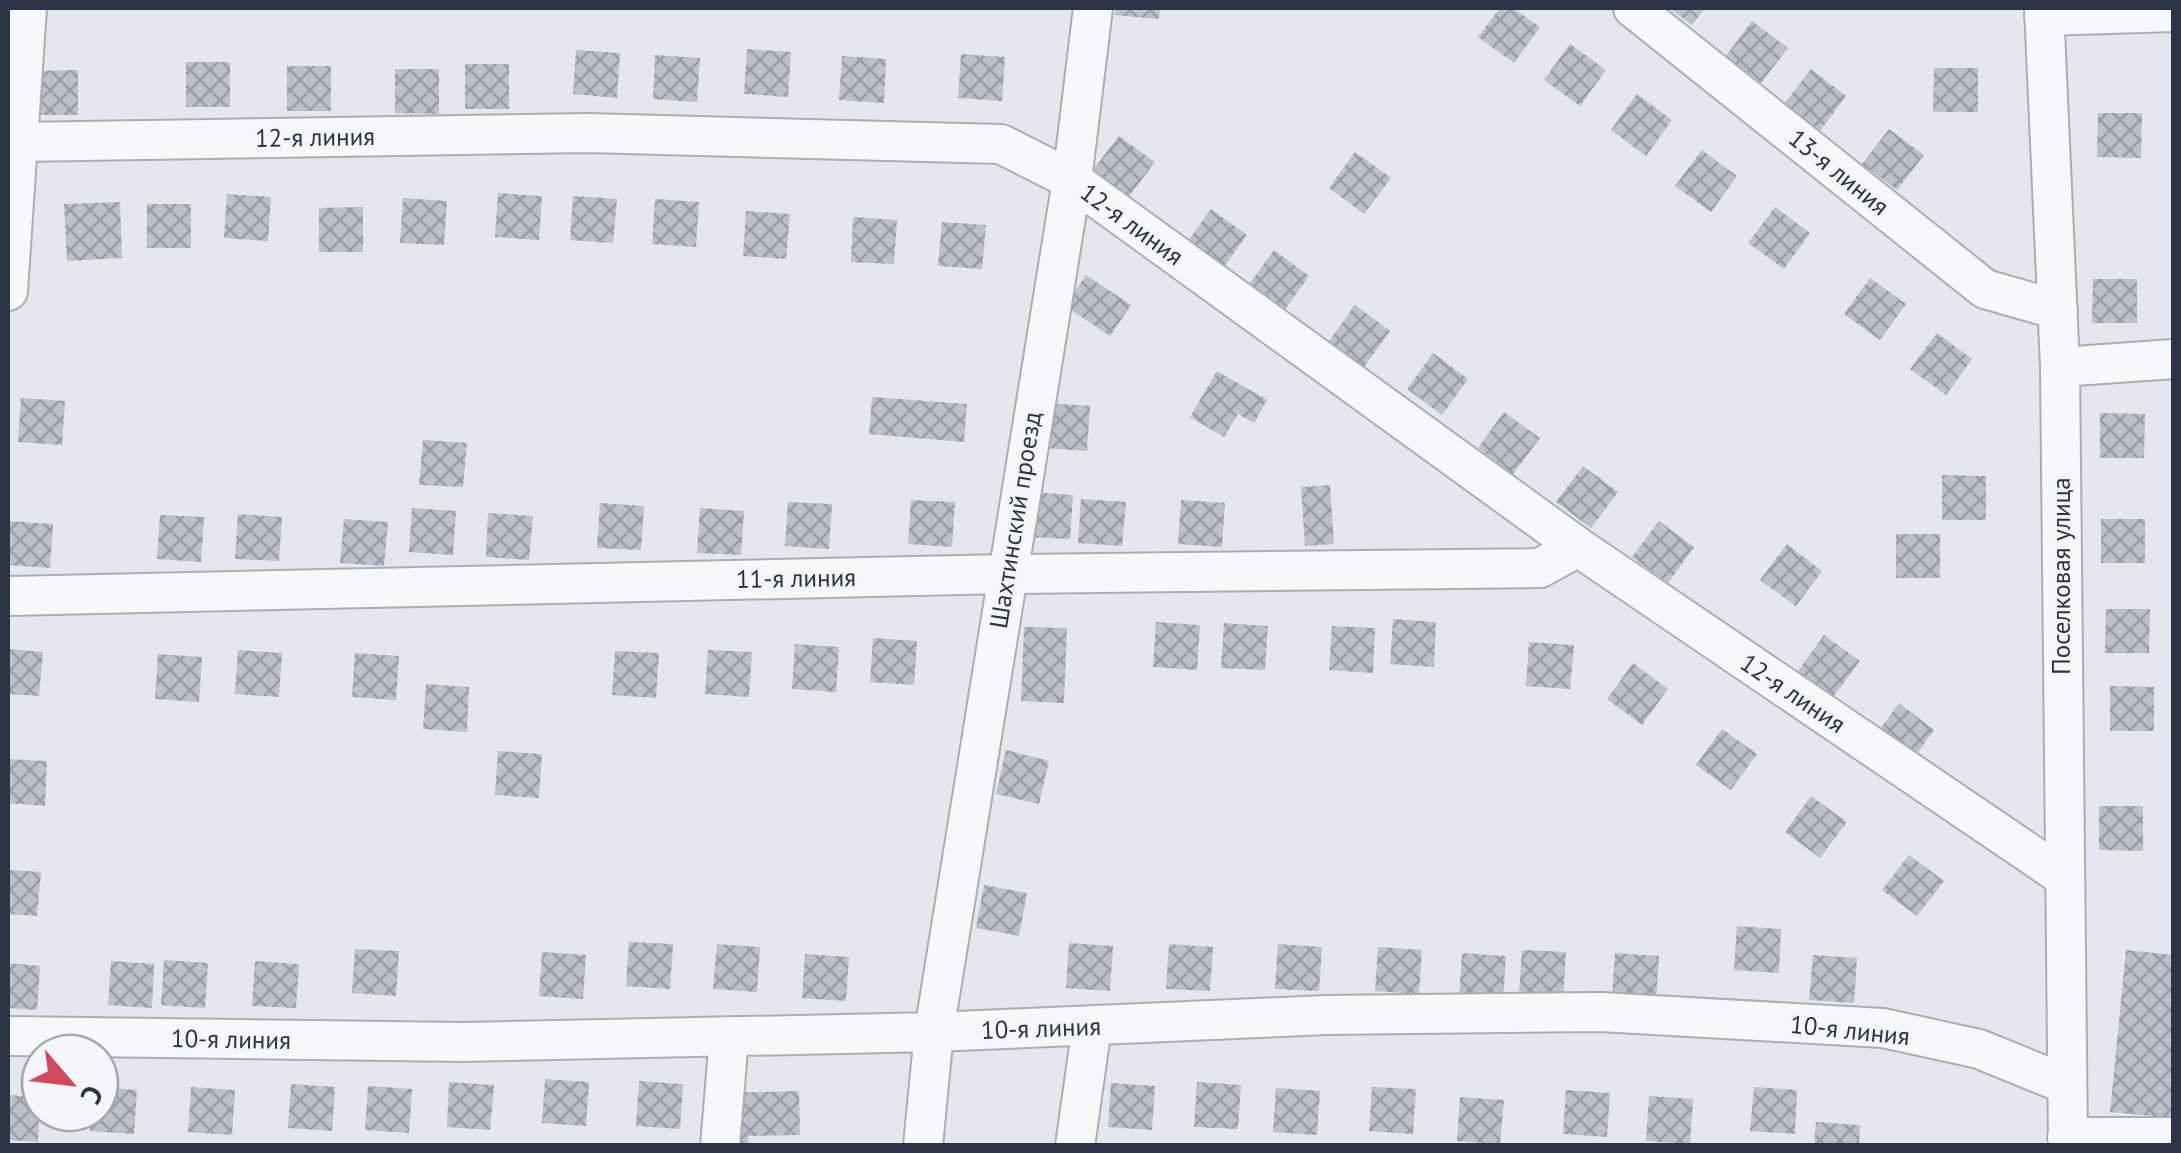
<svg xmlns="http://www.w3.org/2000/svg" width="2181" height="1153" font-family="'PT Sans',sans-serif">
  <style>
    .building { fill: url(#building-cross-hatch) }
    .lines { fill: none; stroke-linecap: round; stroke-linejoin: round }
    .minor-casing { stroke: #a9aeb7; stroke-width: 42 }
    .minor { stroke: #f7f8fa; stroke-width: 38 }
    .labels { text-anchor: middle; dominant-baseline: central; stroke-width: 8; stroke-linejoin: round; paint-order: stroke }
    .street-label { font-size: 25px; fill: #2b3445; stroke: #f4f6f9 }
  </style>
  <defs>
    <pattern id="building-cross-hatch" width="8" height="8" patternUnits="userSpaceOnUse" patternTransform="scale(2.5)"><rect width="8" height="8" fill="#bbc0ca"/><path d="M0 0l8 8M0 8l8-8" fill="none" stroke="#989da6"/></pattern>
  </defs>
  <rect width="100%" height="100%" fill="#e4e7ec"/>
  <path class="building" d="M1116,8H1160L1159,19L1115,15Z
    M1500,8H1513L1540,27L1514,63L1478,37Z
    M1669,8H1705L1692,25Z
    M1752,21L1788,48L1761,83L1726,56Z
    M1570,44L1606,70L1580,106L1544,80Z
    M747,49L791,52L788,97L744,94Z
    M576,50L620,53L617,98L573,94Z
    M961,54L1005,57L1002,101L958,98Z
    M655,55L700,58L697,102L653,99Z
    M842,56L886,59L884,103L839,100Z
    M186,62H230V107H186Z
    M465,64H509V109H465Z
    M287,66H331V111H287Z
    M1934,68H1978V112H1933Z
    M395,69H439V114L395,113Z
    M1811,69L1846,96L1820,131L1784,104Z
    M78,70V115H34V71Z
    M1637,94L1672,120L1646,156L1611,130Z
    M2098,113H2142L2141,158L2097,157Z
    M1889,129L1924,155L1897,190L1862,164Z
    M1119,136L1155,162L1128,198L1092,171Z
    M1702,150L1737,176L1711,212L1675,186Z
    M1355,152L1391,178L1364,214L1329,188Z
    M498,193L542,196L539,240L495,237Z
    M227,194L271,197L268,241L224,238Z
    M573,196L617,199L613,243L570,240Z
    M403,198L447,201L444,245L400,243Z
    M655,199L699,202L696,247L652,244Z
    M120,202L122,258L67,261L64,204Z
    M147,204H191V248H147Z
    M363,207V252H319V208Z
    M1775,207L1810,233L1784,269L1748,243Z
    M1211,209L1247,235L1221,271L1185,245Z
    M746,211L790,214L786,259L743,256Z
    M853,217L897,220L894,264L851,262Z
    M942,222L986,225L982,269L938,266Z
    M1274,250L1309,276L1283,312L1248,286Z
    M1086,275L1131,305L1110,336L1065,306Z
    M1870,278L1906,304L1880,340L1844,314Z
    M2093,279H2137V323H2092Z
    M1355,305L1390,331L1364,367L1329,341Z
    M1937,333L1972,359L1946,395L1910,369Z
    M1433,353L1468,379L1442,415L1407,389Z
    M1217,371L1267,400L1254,423L1238,414L1224,437L1190,417Z
    M872,397L967,404L964,442L869,434Z
    M21,398L65,401L62,445L18,442Z
    M1046,403L1090,406L1087,451L1043,448Z
    M1504,412L1540,438L1513,474L1478,448Z
    M2100,413L2145,414L2144,458H2100Z
    M423,440L467,443L463,487L419,485Z
    M1583,466L1618,492L1591,528L1556,502Z
    M1942,475L1986,476V520H1942Z
    M1330,485L1334,544L1305,546L1301,487Z
    M1030,492L1073,495L1070,539L1026,537Z
    M1081,499L1126,502L1122,546L1078,543Z
    M911,500L955,502L952,547L908,544Z
    M1181,500L1225,503L1222,547L1178,544Z
    M788,502L832,504L829,549L785,546Z
    M600,503L644,506L641,550L597,548Z
    M412,508L456,511L453,555L409,552Z
    M700,508L744,511L741,555L697,553Z
    M488,513L533,516L529,560L486,557Z
    M238,514L282,517L279,561L235,559Z
    M160,515L204,517L201,562L157,559Z
    M344,519L388,522L384,566L340,563Z
    M2101,519H2145V563H2101Z
    M9,521L53,524L50,568L8,565Z
    M1659,521L1694,547L1668,583L1632,557Z
    M1896,534H1940V578H1896Z
    M1787,544L1822,571L1796,606L1760,580Z
    M2106,609H2150L2149,653H2105Z
    M1393,619L1436,622L1434,667L1390,664Z
    M1156,622L1200,625L1197,670L1153,667Z
    M1224,623L1268,626L1265,670L1221,668Z
    M1332,626L1375,628L1373,673L1329,670Z
    M1024,627L1067,628L1064,703L1021,701Z
    M1824,635L1860,661L1833,697L1798,671Z
    M873,638L917,641L914,685L870,682Z
    M1529,642L1574,645L1570,689L1526,686Z
    M795,644L839,647L836,692L792,689Z
    M8,649L43,652L39,696L8,694Z
    M238,650L282,653L279,697L235,694Z
    M708,650L752,652L749,697L705,694Z
    M615,651L659,653L656,698L612,695Z
    M355,653L399,656L396,700L352,697Z
    M158,654L202,657L199,702L155,699Z
    M1633,663L1668,689L1642,725L1607,699Z
    M426,684L469,687L467,732L423,729Z
    M2110,686L2154,687V731H2110Z
    M1899,703L1934,730L1908,766L1873,739Z
    M1722,729L1757,754L1731,790L1696,765Z
    M1006,750L1049,761L1039,804L996,794Z
    M498,751L542,754L539,798L495,795Z
    M8,759L47,761L45,806L8,803Z
    M1811,796L1847,822L1820,858L1785,832Z
    M2099,806H2143V851L2099,850Z
    M1909,855L1944,881L1917,916L1882,890Z
    M8,870L41,872L37,916L8,914Z
    M984,885L1027,893L1019,936L976,928Z
    M1737,926L1781,929L1779,973L1734,970Z
    M629,942L673,944L670,989L626,986Z
    M1069,943L1113,946L1110,991L1066,988Z
    M717,944L760,947L757,992L713,989Z
    M1169,944L1213,947L1210,991L1166,989Z
    M1278,944L1322,947L1319,991L1275,989Z
    M1378,947L1422,950L1419,994L1375,991Z
    M355,949L399,951L396,996L352,993Z
    M1522,950L1566,952L1563,997L1519,994Z
    M2126,950L2174,955V1118L2110,1112Z
    M542,952L586,955L583,999L539,996Z
    M1462,953L1506,956L1503,1000L1459,998Z
    M1615,953L1659,956L1656,1000L1612,997Z
    M805,954L849,957L846,1001L802,998Z
    M1813,955L1857,958L1854,1003L1809,1000Z
    M164,960L208,963L205,1008L161,1005Z
    M111,961L154,964L152,1008L108,1005Z
    M255,961L299,964L296,1008L252,1006Z
    M8,963L40,966L37,1010L8,1008Z
    M545,1079L589,1082L586,1126L542,1123Z
    M639,1081L683,1084L680,1129L636,1126Z
    M449,1082L494,1085L490,1130L447,1127Z
    M1197,1082L1241,1085L1238,1129L1194,1127Z
    M1111,1083L1155,1086L1152,1130L1108,1127Z
    M291,1084L335,1087L332,1131L288,1128Z
    M368,1086L412,1089L409,1133L365,1130Z
    M100,1087L137,1090L134,1134L90,1131L91,1113H100Z
    M191,1087L235,1090L232,1135L188,1132Z
    M1372,1087L1416,1089L1413,1134L1369,1131Z
    M1754,1087L1797,1090L1795,1134L1750,1131Z
    M1276,1088L1320,1091L1317,1135L1273,1132Z
    M1566,1090L1610,1093L1607,1137L1563,1134Z
    M799,1091L800,1135L748,1136L749,1146H721L720,1093Z
    M8,1095L40,1097L38,1142L8,1140Z
    M1649,1096L1693,1099L1690,1144L1646,1141Z
    M1460,1097L1504,1100L1500,1144L1457,1141Z
    M1816,1122L1860,1125L1859,1146H1814Z"/>
  <g class="lines">
    <g class="minor-casing">
      <path id="minor" d="M1633,8L1985,289L2058,310
        M2044,8L2060,367L2068,1146
        M2044,16L2174,12
        M18,142L587,133L1001,144L1072,180L1578,547L2064,877
        M8,291L27,8
        M2060,367L2174,359
        M8,596L1006,574L1540,568L1578,547
        M8,1036L464,1042L934,1032L1327,1015L1601,1012L1883,1028L1979,1049L2065,1084
        M2067,1137H2174
        M720,1146L729,1038
        M923,1146L934,1032L1072,180L1093,8
        M1075,1146L1092,1026"/>
    </g>
    <use href="#minor" class="minor"/>
  </g>
  <g class="labels">
    <g class="street-label">
      <text transform="translate(315 137) rotate(-1)">12-я линия</text>
      <text transform="translate(1839 172) rotate(39)">13-я линия</text>
      <text transform="translate(1132 224) rotate(36)">12-я линия</text>
      <text transform="translate(1015 520) rotate(-81)">Шахтинский проезд</text>
      <text transform="translate(2061 576) rotate(-90)">Поселковая улица</text>
      <text transform="translate(796 578) rotate(-1)">11-я линия</text>
      <text transform="translate(1793 693) rotate(34)">12-я линия</text>
      <text transform="translate(1041 1028) rotate(-2)">10-я линия</text>
      <text transform="translate(1850 1030) rotate(6)">10-я линия</text>
      <text transform="translate(231 1039) rotate(1)">10-я линия</text>
    </g>
  </g>
  <rect width="2181" height="1153" fill="none" stroke="#2b3445" stroke-width="20"/>
  <g transform="translate(70 1083) rotate(118)"><circle r="48" fill="#f4f6f9" stroke="#a4a8b1" stroke-width="2.5"/>
  <path d="M0-8L18 38L0 25L-18 38Z" fill="#d1495b"/>
  <text y="-15" font-size="28" font-weight="bold" text-anchor="middle" fill="#2b3445">С</text>
  </g>
</svg>
